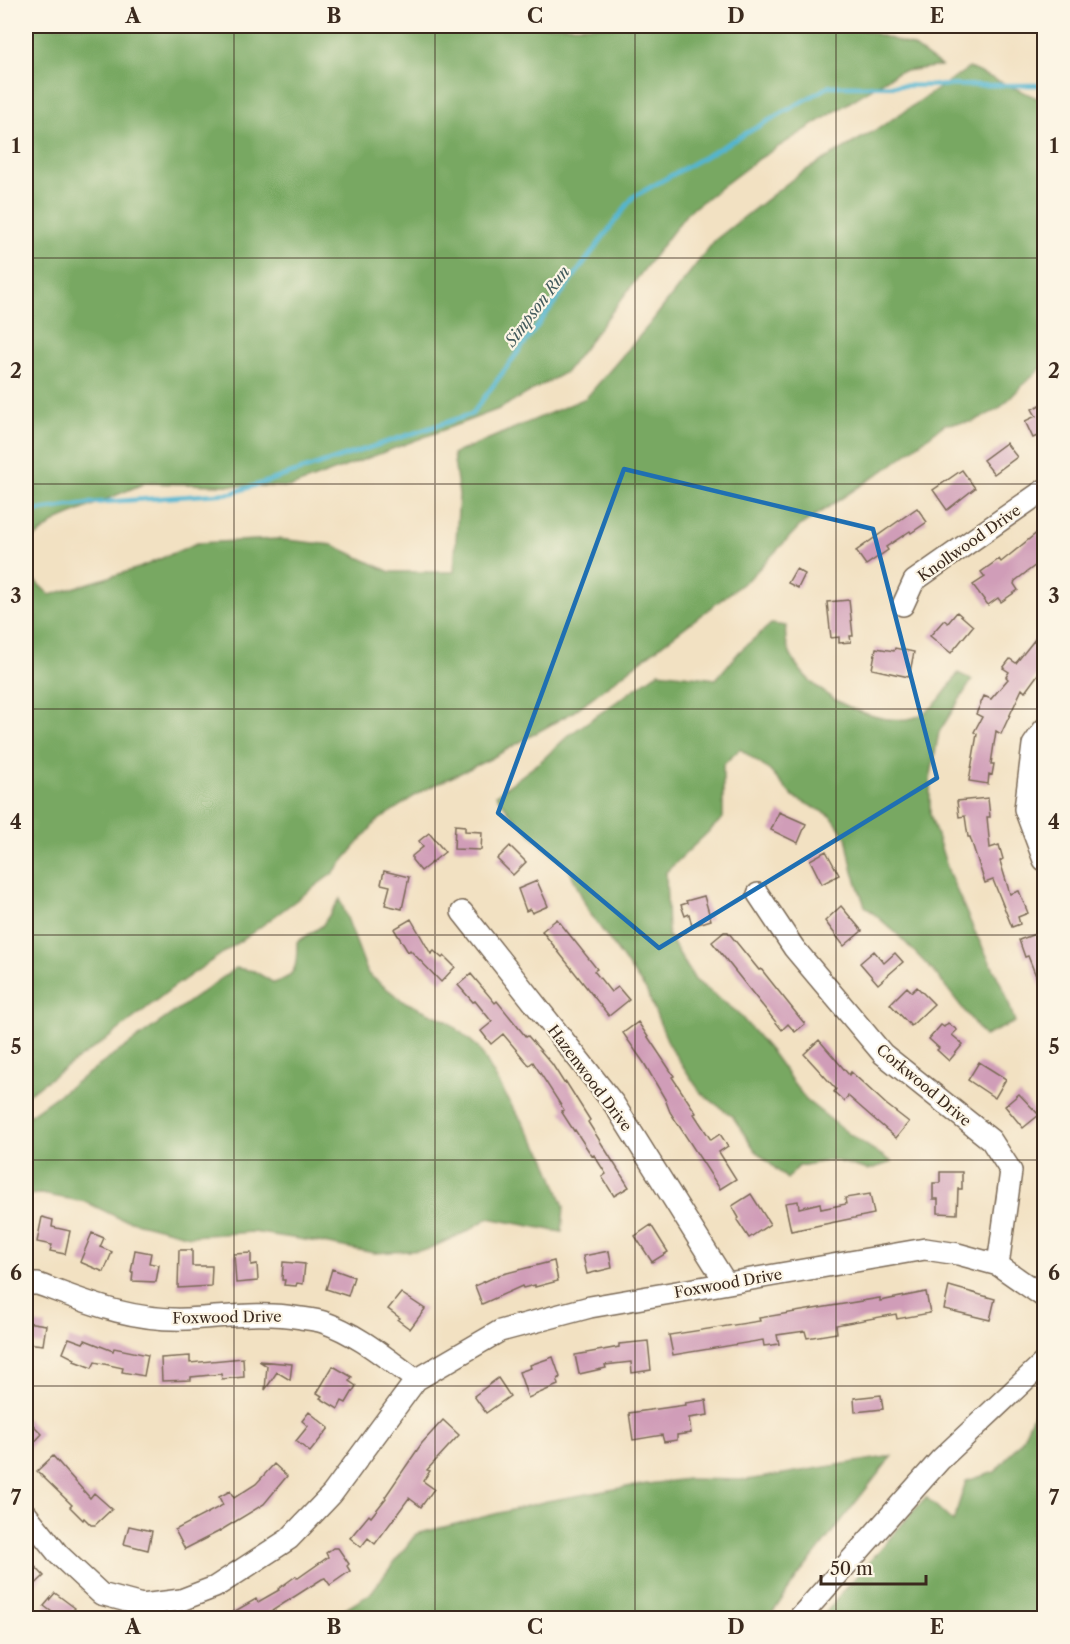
<svg xmlns="http://www.w3.org/2000/svg" width="1070" height="1644" font-family="'Libre Caslon Text',serif">
  <style>
    .forest { fill: #78a862; stroke: #5a6940; stroke-width: 1.5 }
    .lines { fill: none; stroke-linecap: round; stroke-linejoin: round }
    .stream { stroke: #53b6d1; stroke-width: 4.5 }
    .building { fill: #d09db8 }
    .minor-casing { stroke: #7b6a57; stroke-width: 24 }
    .minor { stroke: #fff; stroke-width: 21 }
    .marked { fill: none; stroke: #1f6fb2; stroke-width: 4.5; stroke-linejoin: round }
    .grid { fill: none; stroke: #3b2a1e; stroke-width: 1.5; stroke-opacity: 0.55 }
    .labels { text-anchor: middle; dominant-baseline: central; stroke-width: 4.5; stroke-linejoin: round; paint-order: stroke }
    .street-label { font-size: 15px; fill: #3b2a1e; stroke: #fcf5e5 }
    .water-label { font-size: 16px; font-style: italic; fill: #435b5d; stroke: #fcf5e5 }
    .neatline { fill: none; stroke: #3b2a1e; stroke-width: 2 }
    .grid-label { font-size: 20px; text-anchor: middle; font-weight: bold; fill: #3b2a1e }
  </style>
  <rect width="100%" height="100%" fill="#fcf5e5"/>
  <filter id="ink" filterUnits="userSpaceOnUse"><feTurbulence type="fractalNoise" baseFrequency=".0167" numOctaves="2"/><feDisplacementMap in="SourceGraphic" scale="12" xChannelSelector="R" yChannelSelector="G"/><feConvolveMatrix kernelMatrix="1 2 1 2 8 2 1 2 1" color-interpolation-filters="sRGB"/></filter>
  <filter id="wash" filterUnits="userSpaceOnUse"><feTurbulence type="fractalNoise" baseFrequency=".008" numOctaves="4" result="noise"/><feDisplacementMap in="SourceGraphic" scale="24" xChannelSelector="R" yChannelSelector="G"/><feGaussianBlur stdDeviation="1.35" result="paint"/><feColorMatrix in="noise" values="0 0 0 0 0 0 0 0 0 0 0 0 0 0 0 0 0 1.4 0 .05"/><feComposite in="paint" operator="in"/></filter>
  <g filter="url(#wash)">
    <rect width="100%" height="100%" fill="#f2e1c2"/>
    <path class="forest" d="M26,26H241L248,31L251,26H852L913,46L941,66L898,72L757,160L687,213L566,372L499,409L291,487L145,483L58,520L26,544Z
      M969,68L1044,101V366L1028,380L999,409L972,422L945,424L889,467L801,525L751,577L573,712L490,759L422,791L376,822L333,873L252,933L172,988L107,1039L26,1095V573L50,595L139,568L197,543L278,539L333,545L390,572H454L459,495L453,454L586,398L649,325L715,240L799,174L879,128Z
      M771,624L786,626C778,679 867,729 913,718C933,713 948,689 958,673L972,680L939,732L930,780V814L949,873L974,930L1005,992L1015,1022L984,1036L936,974L896,933L865,906L853,872L846,837L831,816L793,797L770,771L740,749L723,765V818L666,872L668,935L695,980L737,1012L772,1053L806,1100L849,1134L892,1162L868,1170L833,1160L799,1166L787,1179L755,1150L733,1117L701,1093L670,1047L646,990L589,912L568,867L544,847L509,812L496,795L540,762L569,735L659,672L716,679L740,651Z
      M340,899L368,974L403,1001L447,1021L478,1047L512,1106L545,1157L564,1206L562,1232L488,1218L466,1232L426,1250L374,1253L318,1242L253,1232L190,1236L119,1218L86,1202L41,1194L26,1195V1118L236,968L254,971L274,983C298,976 297,964 297,942L322,926Z
      M1044,1390V1618H822L834,1602L926,1497L953,1522L966,1481L995,1472L1022,1440Z
      M892,1456L798,1576L769,1618H331L370,1594L416,1534L547,1501L632,1486L687,1479L747,1480Z"/>
    <g class="lines">
      <path class="stream" d="M26,512L90,503L232,493L472,414L633,197L830,86L1044,85"/>
    </g>
    <g id="blocks">
      <path class="building" d="M1044,403V435V433L1033,438L1025,421L1036,416L1032,409Z
        M1006,443L1017,457L994,474L983,460Z
        M962,470L975,488L947,510L933,490Z
        M917,508L927,522L911,533L910,531L886,547L888,550L866,565L856,551Z
        M1044,527V559L1015,581L1014,584L1018,590L1001,602L998,598L988,605L973,585L985,577L981,572L999,559L1001,562Z
        M796,569L805,574L798,588L788,583Z
        M849,600L853,636H850L851,642L839,643V637L831,638L827,602Z
        M957,612L973,626L951,653L930,636L944,620L948,623Z
        M1044,628V666L1025,692L1022,689L1001,734L996,731L991,764H994L992,775L989,774L988,784L969,781L977,734L974,732L982,717L976,714L984,696L991,699L1008,679L1006,677L1009,672L1003,668L1010,659L1016,663Z
        M876,648L894,651L895,648L914,652L909,677L872,669Z
        M988,798L990,817H987L990,848L999,845L1003,859L1000,861L1010,894L1019,891L1028,913L1018,917L1020,924L1012,927L993,880L985,883L970,837H968L965,816L959,817L957,801Z
        M779,812L806,824L798,843L771,830Z
        M455,825L465,826V831L482,832L481,850L454,849Z
        M429,833L445,852L421,871L412,860V856L423,847L419,841Z
        M510,846L526,862L513,875L497,859Z
        M826,851L839,875L822,884L810,860Z
        M384,871L409,877L402,909L385,905L390,886L381,884Z
        M537,881L548,906L532,913L530,909L526,911L518,889Z
        M704,896L711,920L692,926L689,914L685,916L681,905L687,903L686,901Z
        M841,906L862,931L844,946L825,921Z
        M411,919L431,954L434,951L442,958L444,956L455,967L441,982L410,950L408,952L394,929Z
        M557,919L597,969L594,971L611,992L618,987L629,1000L609,1016L542,931Z
        M724,932H728L759,970L761,969L800,1018L805,1024L795,1032L788,1024L782,1030L712,942Z
        M1035,934L1042,951L1040,952L1044,963V996L1028,956L1025,957L1019,940Z
        M874,951L884,963L895,953L903,962L878,984L860,963Z
        M471,974L495,1003L497,1001L526,1037L528,1036L552,1064L564,1083L566,1082L590,1120L588,1122L629,1187L614,1196L602,1177L606,1174L594,1155L592,1156L575,1130L574,1131L561,1111L564,1110L533,1062L529,1065L503,1034L491,1044L481,1031L492,1022L475,1001L473,1002L458,985Z
        M907,987L912,992L917,987L934,1004L911,1026L890,1004Z
        M638,1022L674,1076L672,1077L696,1113L694,1114L711,1140L720,1134L728,1146L719,1152L736,1179L720,1189L670,1112L665,1099L644,1063L623,1033Z
        M948,1023L957,1030L952,1035L963,1044L949,1061L937,1050L939,1048L929,1039L941,1025L944,1027Z
        M819,1040L849,1075L851,1072L887,1105L909,1122L896,1138L848,1096L844,1101L834,1092L836,1089L804,1054Z
        M979,1062L1006,1079L995,1098L968,1080Z
        M1019,1094L1039,1115L1023,1128L1005,1106Z
        M940,1172H962V1189H958L957,1214L938,1213V1199H933V1183H940Z
        M751,1194L770,1224L749,1238L737,1220L739,1218L732,1206Z
        M870,1194L874,1214L791,1231L785,1203L798,1201L799,1208L820,1203L821,1209L846,1204L845,1198Z
        M42,1217L53,1220L52,1227L70,1231L65,1254L50,1251L52,1245L37,1242Z
        M651,1225L668,1252L652,1262L635,1236Z
        M92,1233L104,1238L100,1247L112,1252L104,1272L80,1262Z
        M135,1250L151,1253L149,1263L159,1265L156,1282L132,1281L133,1272H131Z
        M179,1250H192V1266H212L211,1286L178,1288Z
        M609,1251L612,1268L587,1274L583,1256Z
        M251,1253V1265L257,1264L258,1281L236,1283L234,1254Z
        M554,1261L558,1281L535,1287V1285L523,1288L522,1286L482,1304L475,1286L499,1275Z
        M283,1262L305,1264L303,1284L297,1283L296,1286L284,1285L285,1280H282Z
        M332,1269L354,1277L348,1296L326,1289Z
        M949,1286L995,1299L990,1320L944,1309Z
        M926,1292L930,1313L897,1319L896,1314L836,1325L837,1333L807,1338L805,1331L777,1335L779,1344L764,1346L763,1340L673,1355L669,1335L760,1321L759,1318L880,1298V1301Z
        M401,1293L425,1309L410,1329L398,1320L400,1318L388,1309Z
        M26,1322L46,1325L43,1345L26,1343Z
        M69,1338L83,1343L85,1340L113,1351L114,1348L148,1355L144,1376L122,1372L123,1368L95,1362L92,1368L74,1361L75,1359L63,1353Z
        M648,1341L651,1370L632,1373L631,1362L605,1365L606,1368L579,1374L575,1355L619,1347V1344Z
        M190,1356V1363L243,1358L244,1377L222,1379L221,1374L191,1377V1380L162,1381L161,1358Z
        M553,1357L560,1377L557,1381L558,1385L528,1398L519,1372L531,1368L530,1365Z
        M259,1361L292,1364L290,1380L277,1372L265,1390L267,1366Z
        M333,1366L352,1377L349,1381L356,1386L346,1403L342,1401L338,1409L320,1398L322,1396L317,1393Z
        M498,1378L510,1396L486,1413L474,1396Z
        M881,1395L883,1409L855,1412L854,1398Z
        M706,1400L708,1415L689,1418L691,1433L677,1435V1440L664,1442L662,1435L633,1440L629,1413L686,1405L685,1403Z
        M309,1412L329,1428L310,1452L296,1441L308,1426L302,1421Z
        M26,1418L42,1434L26,1451Z
        M443,1420L459,1435L427,1470L430,1471L423,1481L434,1489L421,1507L409,1498L375,1544L368,1538L361,1547L350,1538L369,1515L371,1517L386,1498L385,1497L422,1443Z
        M53,1456L90,1498L94,1493L112,1509L95,1525H91L84,1518L83,1520L70,1507L72,1505L37,1471Z
        M274,1464L287,1476L264,1504L218,1532L185,1549L175,1530L223,1505L219,1497L230,1491L234,1498L256,1484Z
        M129,1526L152,1531L148,1550L124,1544Z
        M333,1548H338L349,1564L347,1566L350,1571L330,1585L325,1578L322,1579L261,1618H223L256,1599L258,1602L279,1590L278,1589L296,1576L298,1578L328,1557L326,1553Z
        M26,1557L44,1576L26,1593Z
        M55,1593L75,1608L66,1618H60L44,1606Z"/>
    </g>
  </g>
  <g filter="url(#ink)">
    <use href="#blocks" fill-opacity="0" stroke="#7b6a57" stroke-width="1.5"/>
    <g class="lines">
      <g class="minor-casing">
        <path id="minor" d="M903,605L914,581L1044,490
          M1044,729L1033,745L1025,809L1044,860
          M758,894L794,948L883,1054L991,1140L1011,1171L998,1265
          M462,912L614,1104L726,1283
          M26,1284H38C89,1303 131,1321 187,1319C226,1317 262,1311 301,1318C308,1319 317,1320 323,1322C358,1334 387,1359 416,1380
          M26,1514L59,1555L101,1594L142,1605L181,1600L215,1587L289,1539L332,1494L416,1380L500,1331L590,1307L925,1249L958,1254L998,1265L1044,1297
          M799,1618L940,1460L1044,1362"/>
      </g>
      <use href="#minor" class="minor"/>
    </g>
  </g>
  <path class="marked" d="M624,469L873,529L937,778L659,948L498,813Z"/>
  <path class="grid" d="M234,26V1618M435,26V1618M635,26V1618M836,26V1618M26,258H1044M26,484H1044M26,709H1044M26,935H1044M26,1160H1044M26,1386H1044"/>
  <g class="labels">
    <g class="street-label">
      <text transform="translate(969 543) rotate(-35)">Knollwood Drive</text>
      <text transform="translate(590 1078) rotate(53)">Hazenwood Drive</text>
      <text transform="translate(924 1085) rotate(40)">Corkwood Drive</text>
      <text transform="translate(728 1283) rotate(-10)">Foxwood Drive</text>
      <text transform="translate(227 1317) rotate(-1)">Foxwood Drive</text>
    </g>
    <g class="water-label">
      <text transform="translate(537 306) rotate(-53)">Simpson Run</text>
    </g>
  </g>
  <rect width="1070" height="1644" fill="none" stroke="#fcf5e5" stroke-width="66"/>
  <path d="M821 1575v9h105v-9" fill="none" stroke="#3b2a1e" stroke-width="3"/>
  <text x="830" y="1575" font-size="18" fill="#3b2a1e" stroke="#fcf5e5" stroke-width="4.5" paint-order="stroke">50 m</text>
  <rect x="33" y="33" width="1004" height="1578" class="neatline"/>
  <g class="grid-label">
    <text x="133" y="23">A</text>
    <text x="334" y="23">B</text>
    <text x="535" y="23">C</text>
    <text x="736" y="23">D</text>
    <text x="937" y="23">E</text>
    <text x="16" y="153">1</text>
    <text x="1054" y="153">1</text>
    <text x="16" y="378">2</text>
    <text x="1054" y="378">2</text>
    <text x="16" y="603">3</text>
    <text x="1054" y="603">3</text>
    <text x="16" y="829">4</text>
    <text x="1054" y="829">4</text>
    <text x="16" y="1054">5</text>
    <text x="1054" y="1054">5</text>
    <text x="16" y="1280">6</text>
    <text x="1054" y="1280">6</text>
    <text x="16" y="1505">7</text>
    <text x="1054" y="1505">7</text>
    <text x="133" y="1634">A</text>
    <text x="334" y="1634">B</text>
    <text x="535" y="1634">C</text>
    <text x="736" y="1634">D</text>
    <text x="937" y="1634">E</text>
  </g>
</svg>
